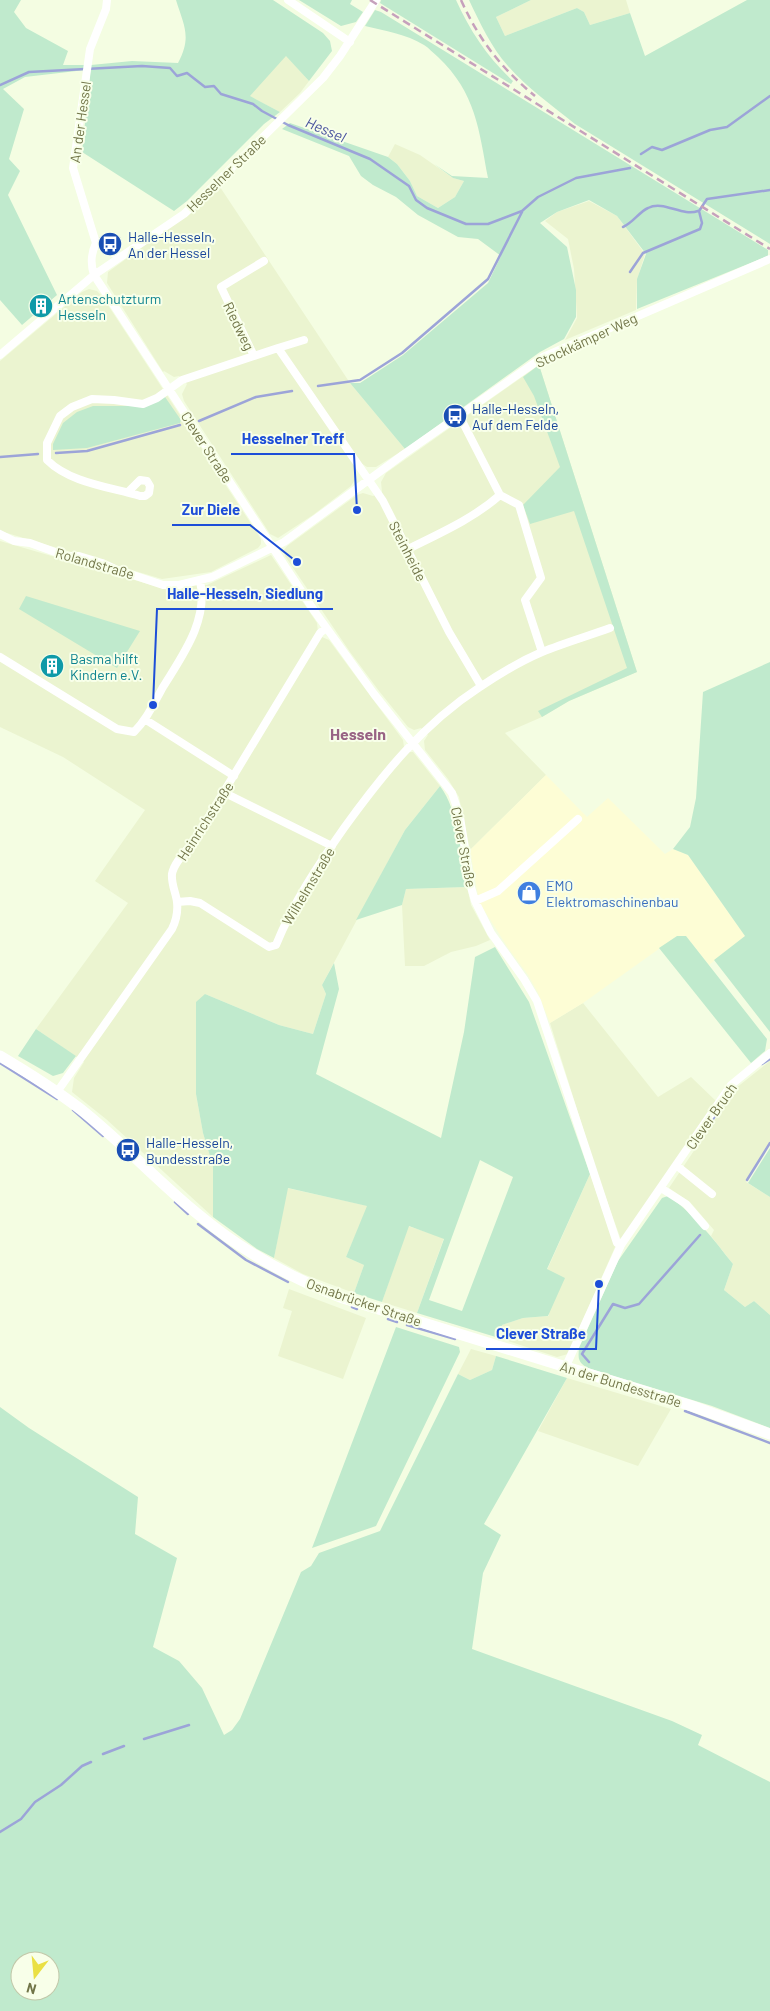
<svg xmlns="http://www.w3.org/2000/svg" width="770" height="2011" font-family="Barlow,sans-serif">
  <style>
    .residential { fill: #ebf4d0 }
    .commercial { fill: #fdfdd5 }
    .green { fill: #c0eacd; fill-rule: evenodd }
    .lines { fill: none; stroke-linecap: round; stroke-linejoin: round }
    .stream { stroke: #9ca4d8; stroke-width: 2.5 }
    .street { stroke: #fff; stroke-width: 8 }
    .secondary { stroke: #fff; stroke-width: 11 }
    .rail { stroke: #c6a1bc; stroke-width: 2.5; stroke-dasharray: 8 5; stroke-linecap: butt }
    .labels { text-anchor: middle; dominant-baseline: central; stroke-width: 4; stroke-linejoin: round; paint-order: stroke }
    .street-label { font-size: 14px; fill: #717548; stroke: #f8ffe9 }
    .transit-label { font-size: 14px; fill: #164399; stroke: #f8ffe9; text-anchor: start }
    .culture-label { font-size: 14px; fill: #0d838f; stroke: #f8ffe9; text-anchor: start }
    .shop-label { font-size: 14px; fill: #366cbe; stroke: #f8ffe9; text-anchor: start }
    .water-label { font-size: 15px; font-style: italic; fill: #4a549e; stroke: #f8ffe9 }
    .quarter-label { font-size: 16px; font-weight: bold; fill: #986384; stroke: #f8ffe9 }
    .leader { fill: none; stroke: #1d4ed8; stroke-width: 2 }
    .callout-dot { fill: #1d4ed8; stroke: #f8ffe9; stroke-width: 2 }
    .callout-label { font-size: 15px; text-anchor: middle; font-weight: bold; fill: #1d4ed8; stroke: #f8ffe9; stroke-width: 4; stroke-linejoin: round; paint-order: stroke }
  </style>
  <rect width="100%" height="100%" fill="#f4fde2"/>
  <path class="residential" d="M531,0H626L630,13L590,25L584,12L577,8L505,36L496,17Z
    M286,55L309,81L300,93L280,112L249,96Z
    M395,144L420,155L453,178L464,181L455,197L438,208L417,196L410,181L397,164L388,157Z
    M220,187L350,383L405,449L376,467H367L361,463L354,469L356,478L351,486L313,515L278,538L270,534L184,401L182,394L187,384L179,376L174,377L164,371L163,372L107,283L108,272L188,214Z
    M589,201L617,216L645,254L637,280L636,310L565,340L577,318L574,269L568,239L545,221L557,212Z
    M89,289L97,291L102,296L261,539V544L258,548L211,572L162,579L0,531V361L82,292Z
    M539,365L637,672L569,701L542,717L505,733L546,775L470,850L459,797L448,779L425,750L424,741L428,735L421,728L414,730L408,727L379,691L350,652L285,556L284,550L287,546L357,495L363,493L373,496L382,492L381,482L386,473Z
    M0,541L162,588L207,585L271,555L317,623L318,632L322,637L329,640L403,740L404,747L409,752H413L440,786L405,830L322,985L326,994L313,1034L279,1025L205,994L196,1094L203,1133L213,1166V1217L106,1119L72,1092L74,1078L84,1062L36,1029L128,903L95,881L145,810L63,757L0,727Z
    M467,887L471,905L490,940L476,946L451,952L424,966H405L402,905L406,889Z
    M583,1003L658,1097L691,1077L717,1102L621,1240L596,1170L550,1023Z
    M770,1061V1142L746,1182L770,1197V1315L754,1301L745,1307L724,1290L733,1264L711,1236L714,1230L690,1202L669,1188L736,1088Z
    M590,1174L615,1247L568,1354L557,1357L499,1338L502,1325L523,1318L549,1316L547,1270Z
    M287,1188L368,1206L346,1257L364,1265L354,1293L303,1274L274,1258Z
    M408,1226L444,1238L417,1313L382,1302Z
    M289,1289L366,1318L343,1379L278,1356L292,1311L283,1308Z
    M471,1349L496,1356L492,1370L470,1380L458,1374Z
    M567,1378L671,1409L638,1466L538,1431Z"/>
  <path class="commercial" d="M546,775L587,817L608,798L665,854L673,849L688,855L745,936L709,965L686,936H677L583,1003L550,1023L538,993L528,975L508,948L479,902L470,850Z"/>
  <path class="green" d="M0,0H21L14,12L26,28L68,51L63,65H86L85,70L25,77L3,89L24,109L9,159L20,171L8,195L57,295L22,325L0,300Z
    M176,0H273L323,33L330,41L332,51L309,81L286,56L250,96L280,112L264,124L187,201L174,211L82,152L91,65L132,61L178,63C192,37 184,26 176,0Z
    M299,0H352L350,4L363,12L356,22L341,26Z
    M381,0H456C470,31 488,58 513,81L511,84L380,3Z
    M469,0H531L496,17L505,36L577,8L584,12L590,25L630,13L645,56L747,0H770V244L575,124C553,106 527,88 508,66C491,47 480,23 469,0Z
    M375,10L381,12L768,250V256L637,309V279L646,254L617,216L589,200L557,212L540,223L567,247L576,290V317L564,339L540,352L405,449L350,383H360L403,355L488,283L501,256L478,239L458,237L418,215L396,197L373,185L361,176L349,156L282,129L290,123L388,157L397,164L410,181L417,196L438,208L455,197L464,181L453,178L434,164L452,176L488,178C479,130 476,93 438,57C433,53 429,48 424,45C406,34 385,31 365,26Z
    M539,365L637,672L569,701L542,717L538,711L627,668L574,511L530,524L523,505L560,467L534,396L523,377Z
    M165,397L181,420L180,423L87,448L53,450V444L63,423L77,412L93,406H143Z
    M26,596L140,631L117,668L19,609Z
    M770,662V1032L714,960L745,936L688,855L673,849L690,827L696,798L703,692Z
    M440,786C459,811 461,857 467,887L406,889L402,905L356,920L405,830Z
    M677,936H686L767,1039L765,1051L751,1063L659,948Z
    M495,947L529,1002L590,1174L547,1269L565,1278L548,1316L523,1318L502,1325L499,1338L417,1313L444,1239L409,1226L382,1302L354,1293L364,1265L346,1257L367,1206L288,1188L274,1258L257,1249L213,1217V1166L203,1133L196,1094V1002L205,994L279,1025L313,1034L326,994L322,985L334,963L339,989L316,1074L441,1138L464,1032L475,957ZM480,1160L513,1177L462,1311L429,1300Z
    M36,1029L76,1056L63,1073L53,1076L18,1056Z
    M770,1148V1197L748,1183Z
    M668,1196C695,1214 713,1239 733,1264L724,1290L745,1307L754,1301L770,1315V1428L712,1406L588,1368C578,1362 578,1359 579,1348L618,1261L662,1198Z
    M396,1327L459,1347L460,1352L376,1526L312,1548Z
    M496,1356L567,1378L484,1524L501,1535L483,1573L472,1649L672,1721L702,1735L698,1745L770,1782V2011H0V1407L29,1428L138,1497L135,1534L177,1558L153,1647L179,1661L202,1688L224,1735L232,1730L240,1719L301,1572L311,1566L319,1553L380,1531L458,1374L470,1380L492,1370ZM20,1961H50V1991H20Z"/>
  <g class="lines">
    <path class="stream" d="M0,85L29,72L142,66L170,68L177,76L187,73L205,87L214,86L221,94L253,104L262,111L288,125L370,159L409,186L416,200L427,208L466,224H488L522,211L538,197L576,178L630,168
      M641,154L652,147L662,150L710,130L727,127L770,96
      M623,227C633,223 639,212 648,208C664,200 682,217 698,211
      M630,272L643,253L700,229L702,223L699,211L707,199L770,190
      M318,386L360,380L402,353L488,279L522,212
      M199,421L256,397L292,391
      M56,453L87,451L180,425
      M0,457L38,454
      M0,1063L57,1099
      M762,1064L770,1059
      M73,1110L103,1136
      M713,1119L730,1094
      M700,1138L709,1124
      M747,1180L770,1143
      M175,1202L188,1214
      M198,1224L246,1260L288,1282
      M352,1307L357,1309
      M388,1319L397,1322
      M407,1325L455,1339
      M589,1362L582,1354L613,1304L625,1308L639,1304L700,1235
      M685,1411L770,1443
      M144,1739L189,1725
      M103,1754L124,1746
      M0,1832L21,1819L35,1802L61,1785L82,1766L91,1762"/>
    <path class="street" d="M107,0L106,9L90,49L73,168L96,243C91,254 90,263 94,275L315,612L374,694L452,793L460,817L471,887L475,901L491,933L524,979L537,1001L617,1243L621,1245
      M288,0L350,42
      M96,243L105,246L118,257
      M278,348L304,340
      M0,355L94,275L184,214L196,203L323,78L340,56L376,0
      M254,356L221,287L264,261
      M459,415L500,495L519,505L541,578L525,600L542,652
      M128,492L140,480L147,481L150,486L149,493L145,496H140C110,487 70,483 47,460V443L60,416L72,407L92,399L114,400L143,404L157,398L182,380L278,348L383,501L449,632L481,686
      M0,534L14,541L30,543L66,556H79L102,563L115,569L163,585H179L212,577L284,542L404,454L543,357L770,259
      M406,550C438,534 473,519 500,495
      M0,657L117,729L134,732C147,719 154,703 163,687C182,656 209,620 200,581
      M146,720L234,776
      M223,792L332,846
      M475,901L498,891L578,819
      M177,902L190,901L200,903L269,947L276,945C293,903 318,865 344,828C383,774 423,724 480,687C499,674 521,661 542,652C564,643 588,636 610,628
      M57,1092L172,929C176,921 178,911 177,902C176,893 171,884 172,874C174,862 187,850 194,841L320,633L326,628
      M676,1165L712,1194
      M661,1188L686,1204L705,1226
      M566,1366L621,1245L731,1085L770,1053"/>
    <path class="secondary" d="M0,1056C27,1072 54,1089 79,1108C121,1141 157,1181 199,1215C242,1251 290,1278 343,1298L692,1406L770,1434"/>
    <path class="rail" d="M370,0L770,249
      M461,0C479,40 501,68 535,96"/>
  </g>
  <defs>
    <g id="bus-disc" transform="scale(1.25)"><circle r="9.5" fill="#1a4fb4" stroke="#f8ffe9"/><path d="M-5-6H5V4H4V6H2V4H-2V6H-4V4H-5ZM-3.5-4V0h7V-4ZM-3.5 1.2v1.5H-2V1.2ZM2 1.2v1.5H3.5V1.2Z" fill="#fff"/></g>
    <g id="building-disc" transform="scale(1.25)"><circle r="9.5" fill="#0f9aa8" stroke="#f8ffe9"/><path d="M-4-6H4V6H1V3H-1V6H-4ZM-2.5-4.3h1.7v1.8h-1.7ZM.8-4.3h1.7v1.8H.8ZM-2.5-1h1.7V.8h-1.7ZM.8-1h1.7V.8H.8Z" fill="#fff"/></g>
    <g id="shop-disc" transform="scale(1.25)"><circle r="9.5" fill="#3f7fe0" stroke="#f8ffe9"/><path d="M-5-2.5h2.3a2.7 3.5 0 0 1 5.4 0H5L5.5 6h-11ZM-1.5-2.5h3a1.5 2.3 0 0 0-3 0Z" fill="#fff"/></g>
  </defs>
  <g fill-rule="evenodd">
    <use href="#bus-disc" x="110" y="244"/>
    <use href="#building-disc" x="41" y="306"/>
    <use href="#bus-disc" x="455" y="416"/>
    <use href="#building-disc" x="52" y="666"/>
    <use href="#shop-disc" x="529" y="893"/>
    <use href="#bus-disc" x="128" y="1150"/>
  </g>
  <g class="labels">
    <g class="street-label">
      <text transform="translate(80 122) rotate(-82)">An der Hessel</text>
      <text transform="translate(226 173) rotate(-44)">Hesselner Straße</text>
      <text transform="translate(239 326) rotate(64)">Riedweg</text>
      <text transform="translate(586 340) rotate(-25)">Stockkämper Weg</text>
      <text transform="translate(207 447) rotate(57)">Clever Straße</text>
      <text transform="translate(408 551) rotate(63)">Steinheide</text>
      <text transform="translate(95 563) rotate(16)">Rolandstraße</text>
      <text transform="translate(205 821) rotate(-57)">Heinrichstraße</text>
      <text transform="translate(464 847) rotate(79)">Clever Straße</text>
      <text transform="translate(308 886) rotate(-59)">Wilhelmstraße</text>
      <text transform="translate(711 1116) rotate(-55)">Clever Bruch</text>
      <text transform="translate(364 1302) rotate(19)">Osnabrücker Straße</text>
      <text transform="translate(621 1384) rotate(17)">An der Bundesstraße</text>
    </g>
    <g class="transit-label">
      <text x="128" y="236">Halle-Hesseln,<tspan x="128" dy="16">An der Hessel</tspan></text>
      <text x="472" y="408">Halle-Hesseln,<tspan x="472" dy="16">Auf dem Felde</tspan></text>
      <text x="146" y="1142">Halle-Hesseln,<tspan x="146" dy="16">Bundesstraße</tspan></text>
    </g>
    <g class="culture-label">
      <text x="58" y="298">Artenschutzturm<tspan x="58" dy="16">Hesseln</tspan></text>
      <text x="70" y="658">Basma hilft<tspan x="70" dy="16">Kindern e.V.</tspan></text>
    </g>
    <g class="shop-label">
      <text x="546" y="885">EMO<tspan x="546" dy="16">Elektromaschinenbau</tspan></text>
    </g>
    <g class="water-label">
      <text transform="translate(326 129) rotate(23)">Hessel</text>
    </g>
    <g class="quarter-label">
      <text x="358" y="733">Hesseln</text>
    </g>
  </g>
  <path class="leader" d="M357 510L354 454H231M297 562L250 525H172M153 705L157 609H333M599 1284L596 1349H486"/>
  <g class="callout-dot">
    <circle cx="357" cy="510" r="5"/>
    <circle cx="297" cy="562" r="5"/>
    <circle cx="153" cy="705" r="5"/>
    <circle cx="599" cy="1284" r="5"/>
  </g>
  <g class="callout-label">
    <text x="293" y="444">Hesselner Treff</text>
    <text x="211" y="515">Zur Diele</text>
    <text x="245" y="599">Halle-Hesseln, Siedlung</text>
    <text x="541" y="1339">Clever Straße</text>
  </g>
  <g transform="translate(35 1976) rotate(196)"><circle r="24" fill="#f8ffe9" stroke="#c2c8a9"/>
  <path d="M0-4L9 19L0 12L-9 19Z" fill="#eae044"/>
  <text y="-8" font-size="14" font-weight="bold" text-anchor="middle" fill="#717548">N</text>
  </g>
</svg>
